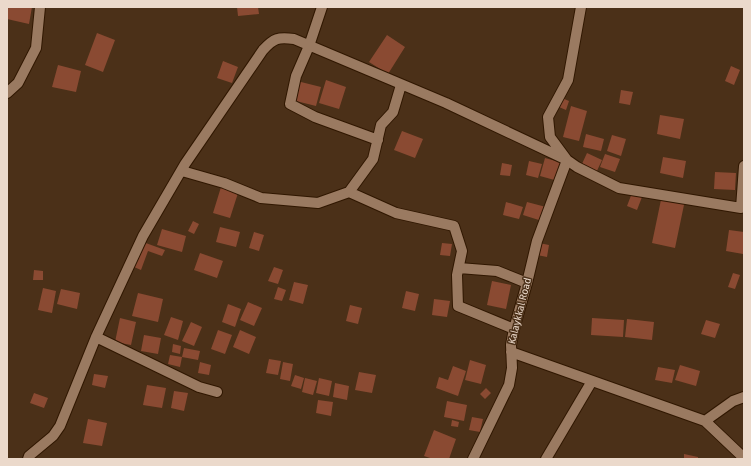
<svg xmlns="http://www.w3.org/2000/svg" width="751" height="466" font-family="'Fira Sans',sans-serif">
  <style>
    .building { fill: #8a4a32 }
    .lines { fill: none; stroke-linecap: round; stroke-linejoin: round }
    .street-casing { stroke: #301700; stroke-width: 12 }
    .street { stroke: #9a7a61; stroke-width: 10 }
    .labels { text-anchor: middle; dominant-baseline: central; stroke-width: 3; stroke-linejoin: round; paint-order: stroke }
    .street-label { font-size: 10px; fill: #ebd9cb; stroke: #4b3018 }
  </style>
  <rect width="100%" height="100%" fill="#4b3018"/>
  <path class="building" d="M7,7H32L29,24L7,19Z
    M237,7H258L259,14L238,16Z
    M97,33L115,40L103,72L85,65Z
    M387,35L405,47L388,74L369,62Z
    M223,61L238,67L232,83L217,78Z
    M58,65L81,71L76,92L52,87Z
    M731,66L740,70L734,85L725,81Z
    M326,80L346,87L339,109L319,103Z
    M297,81L321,87L316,106L292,100Z
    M621,90L633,92L630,105L619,103Z
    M562,98L569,101L566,110L559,107Z
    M571,106L587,111L579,141L563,137Z
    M660,115L684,119L680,139L657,134Z
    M402,131L423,139L415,158L394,150Z
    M586,134L604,139L601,151L583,147Z
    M612,135L626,139L621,156L607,151Z
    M587,153L602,160L596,173L581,166Z
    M605,154L620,159L615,172L600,167Z
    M663,157L686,161L683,178L660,173Z
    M545,158L563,163L558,181L540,176Z
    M529,161L542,164L538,178L526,175Z
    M502,163L512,165L510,176L500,175Z
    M715,172L736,173L735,190L714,189Z
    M221,187L238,193L230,218L213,213Z
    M632,193L642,197L637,210L627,206Z
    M662,195L685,200L675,248L652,243Z
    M506,202L523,207L519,219L503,215Z
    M527,202L546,207L542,221L523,215Z
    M193,221L199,224L194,234L188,231Z
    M220,227L240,232L236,247L216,242Z
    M162,229L186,236L182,252L157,245Z
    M729,230L744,232L743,254L726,251Z
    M254,232L264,235L259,251L249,248Z
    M143,242L165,250L162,256L148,251L141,270L134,267Z
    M442,243L452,244L450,256L440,255Z
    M539,243L549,245L547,257L537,255Z
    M200,253L223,261L217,278L194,270Z
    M274,267L283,270L278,284L268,281Z
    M34,270L43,271V280H33Z
    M733,273L740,275L735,289L728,287Z
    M492,281L511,285L506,309L487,305Z
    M294,282L308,285L303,304L289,300Z
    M278,287L286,290L282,301L274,299Z
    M43,288L56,291L52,313L38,310Z
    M61,289L80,293L77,309L57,304Z
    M406,291L419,294L415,311L402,308Z
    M138,293L163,299L158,322L132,316Z
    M434,299L450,301L447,317L432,315Z
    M248,302L262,308L254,326L240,320Z
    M228,304L241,309L235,327L222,322Z
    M350,305L362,308L358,324L346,321Z
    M171,317L183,321L178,340L164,335Z
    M120,318L136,322L131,345L115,342Z
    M592,318L624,320L623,337L591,335Z
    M627,319L654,322L652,340L625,337Z
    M706,320L720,324L715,338L701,334Z
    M191,322L202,327L194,346L182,341Z
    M218,330L232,335L225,354L211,349Z
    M240,330L256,337L249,354L233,347Z
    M144,335L161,338L158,354L141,351Z
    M173,344L181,346L180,354L172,352Z
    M184,348L200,351L198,360L182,357Z
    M170,355L182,357L180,367L168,364Z
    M269,359L281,361L278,375L266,373Z
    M470,360L486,365L481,384L465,380Z
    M200,362L211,365L209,375L198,373Z
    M283,362L293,364L290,381L280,379Z
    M680,365L700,371L696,386L675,380Z
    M453,366L466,371L458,396L436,388L439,377L448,380Z
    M658,367L675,370L672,383L655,380Z
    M359,372L376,375L372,393L355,390Z
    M94,374L108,376L105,388L92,385Z
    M295,375L304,378L301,389L291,386Z
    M305,378L317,381L313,395L302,392Z
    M319,378L332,381L329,396L316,393Z
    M335,383L349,386L347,400L333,397Z
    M147,385L166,388L162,408L143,405Z
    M486,388L491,393L485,399L480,394Z
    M174,391L188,393L184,411L171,408Z
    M34,393L48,398L44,408L30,403Z
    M318,400L333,402L331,416L316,413Z
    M447,401L467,405L464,421L444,417Z
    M472,417L483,419L480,432L469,430Z
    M88,419L107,423L102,446L83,443Z
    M452,420L459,422L458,427L451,426Z
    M434,430L456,439L449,459H433L424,456Z
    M684,454L698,457V459H684Z"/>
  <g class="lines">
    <g class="street-casing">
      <path id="street" d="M322,7L309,46L296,76L290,104L315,117L378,140
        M7,93L18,83L36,48L40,7
        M182,171L224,183L261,198L318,203L349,192L396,213L454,226L462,251L457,275L458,306L514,329
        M349,192L373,159L381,125L393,112L401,85
        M459,268L497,271L527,283
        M96,337L199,387L217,392
        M511,352L705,421L744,458
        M705,421L733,401L744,397
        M28,459L29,456L53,436L60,426L96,337L143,236L185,164L263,50C274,38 278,37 294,39L446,103L567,160L577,167L619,188L741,208L744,166
        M473,459L509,385L512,368L511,345L514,329L527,283L537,241L567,160L550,137L548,117L568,80L581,7
        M546,459L592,381"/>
    </g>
    <use href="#street" class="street"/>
  </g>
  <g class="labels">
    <g class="street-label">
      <text transform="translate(520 311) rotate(-76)">Kalaykkal Road</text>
    </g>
  </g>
  <rect width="751" height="466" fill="none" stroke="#ebd9cb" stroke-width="16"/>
</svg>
